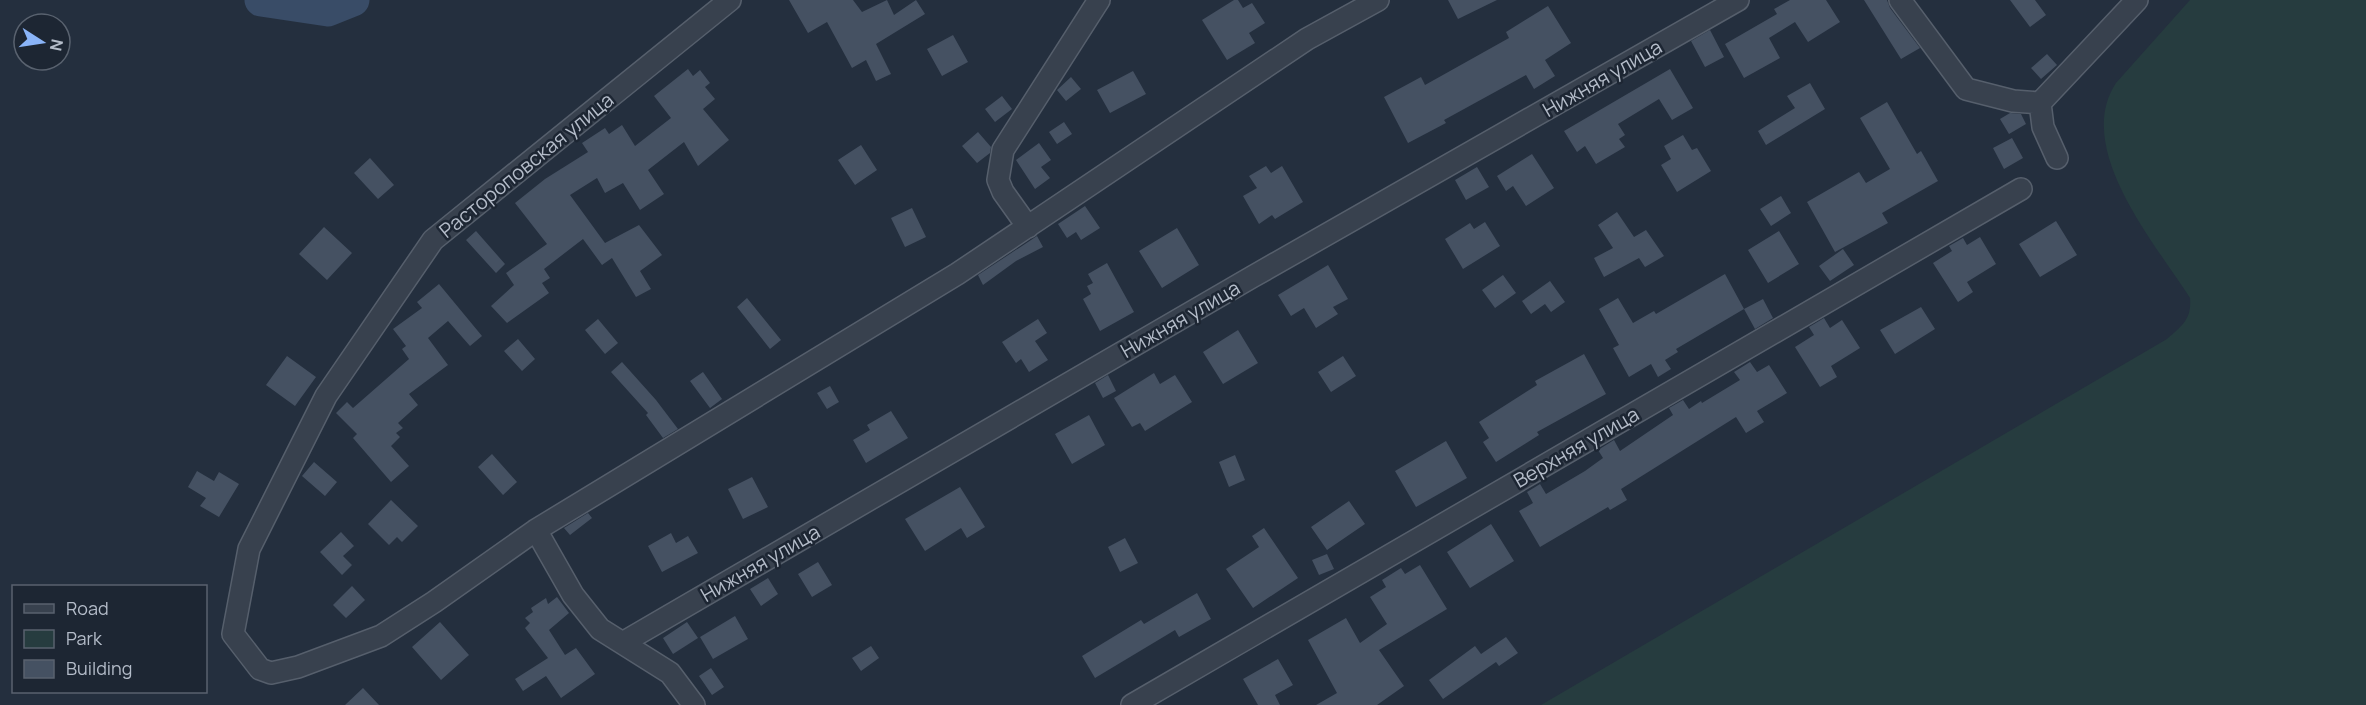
<svg xmlns="http://www.w3.org/2000/svg" width="2366" height="705" font-family="Manrope,sans-serif">
  <style>
    .green { fill: #263c3f }
    .lines { fill: none; stroke-linecap: round; stroke-linejoin: round }
    .river { stroke: #394c67; stroke-width: 33 }
    .building { fill: #455162 }
    .street-casing { stroke: #565f6c; stroke-width: 24 }
    .street { stroke: #38414e; stroke-width: 21 }
    .labels { text-anchor: middle; dominant-baseline: central; stroke-width: 5; stroke-linejoin: round; paint-order: stroke }
    .street-label { font-size: 20px; fill: #b4bcc9; stroke: #1d2633 }
  </style>
  <rect width="100%" height="100%" fill="#242f3e"/>
  <path class="green" d="M2190,0H2366V705H1541L2167,339C2182,326 2192,319 2190,298C2155,243 2073,148 2116,83Z"/>
  <g class="lines">
    <path class="river" d="M261,0L328,10L353,0"/>
  </g>
  <path class="building" d="M789,0H853L862,12L887,0L894,15L916,0L925,14L876,44L891,74L876,81L866,60L852,68L827,22L808,33Z
    M1234,0H1238L1243,8L1252,3L1265,23L1249,33L1255,43L1227,60L1202,20Z
    M1448,0H1497L1458,19Z
    M1790,0H1826L1840,22L1808,42L1795,22L1769,38L1780,58L1744,78L1725,44L1777,14L1774,9Z
    M1864,0H1887L1890,8L1920,48L1901,59Z
    M2010,0H2035L2046,15L2030,27Z
    M1548,6L1571,43L1545,60L1555,76L1534,89L1526,75L1444,120L1446,123L1408,143L1384,97L1421,77L1425,85L1509,38L1506,32Z
    M1710,30L1724,57L1705,67L1691,41Z
    M953,35L968,62L942,76L927,49Z
    M2047,54L2057,65L2041,79L2031,68Z
    M688,69L693,76L700,70L710,83L705,87L715,99L703,109L729,140L698,166L684,142L648,170L664,194L640,210L623,183L605,193L597,178L570,195L605,243L639,225L662,255L640,271L651,289L636,297L612,258L602,265L583,239L544,269L550,278L542,283L549,293L507,323L491,306L514,285L506,273L547,244L515,203L545,179L588,152L582,143L605,128L609,134L622,125L635,146L671,118L654,96Z
    M1670,69L1693,108L1672,120L1659,99L1618,124L1625,135L1619,139L1625,147L1596,164L1585,146L1577,152L1564,131Z
    M1133,71L1146,94L1110,113L1097,90Z
    M1071,77L1081,89L1066,101L1057,90Z
    M1810,83L1825,109L1766,145L1758,131L1795,108L1787,96Z
    M1002,96L1012,109L995,122L985,109Z
    M1887,102L1917,154L1921,151L1938,181L1882,213L1888,223L1835,252L1807,202L1859,172L1866,183L1890,169L1860,118Z
    M2010,113L2021,114L2026,124L2009,134L2000,119Z
    M1064,122L1072,134L1057,144L1049,132Z
    M978,132L991,147L990,153L977,163L962,146Z
    M1683,135L1692,150L1697,148L1711,171L1677,192L1661,165L1671,159L1664,146Z
    M2012,138L2023,158L2004,169L1993,148Z
    M1039,143L1051,160L1041,167L1050,178L1035,189L1016,160Z
    M861,145L877,170L855,185L838,160Z
    M1532,154L1554,188L1526,206L1513,186L1506,191L1497,176Z
    M370,158L394,185L378,199L354,173Z
    M1266,166L1271,173L1282,166L1303,202L1275,219L1272,215L1259,224L1243,196L1257,188L1249,176Z
    M1477,167L1489,187L1466,200L1455,180Z
    M1781,196L1791,213L1771,226L1760,209Z
    M1085,206L1100,228L1081,240L1076,232L1067,238L1058,224Z
    M912,208L926,237L905,247L891,218Z
    M1617,212L1634,237L1646,230L1664,256L1645,267L1639,258L1604,277L1594,258L1613,248L1598,225Z
    M2056,221L2077,255L2040,277L2019,244Z
    M1485,222L1500,246L1463,269L1445,239L1470,223L1474,229Z
    M324,227L352,253L327,280L299,254Z
    M1177,228L1199,265L1162,288L1139,251Z
    M476,231L505,264L496,273L466,240Z
    M1779,231L1799,264L1768,283L1748,250Z
    M1037,236L1043,247L1016,261L983,285L978,275Z
    M1980,237L1996,264L1967,282L1973,292L1958,302L1933,263L1952,251L1949,246L1963,238L1967,245Z
    M1843,249L1854,265L1830,281L1819,266Z
    M1107,263L1134,312L1100,331L1083,299L1091,294L1087,286L1093,283L1088,274Z
    M1328,265L1348,299L1333,307L1338,314L1316,328L1304,308L1291,316L1278,295Z
    M1725,274L1744,309L1676,349L1678,352L1665,360L1671,369L1658,377L1651,364L1629,377L1613,348L1619,345L1599,309L1618,298L1633,323L1654,311L1656,314Z
    M1503,275L1516,293L1495,308L1482,290Z
    M1550,281L1565,302L1551,312L1545,304L1531,314L1522,301Z
    M439,284L482,336L470,346L448,321L428,338L448,365L409,394L418,405L398,423L403,428L396,433L400,437L391,446L409,466L391,482L353,438L357,434L336,413L347,402L353,408L409,359L402,349L406,346L393,329L422,308L417,302Z
    M747,298L781,340L770,349L737,307Z
    M1763,299L1773,318L1755,329L1744,309Z
    M1921,307L1935,329L1895,354L1880,330Z
    M1824,318L1830,328L1842,320L1860,348L1831,366L1837,377L1820,387L1795,347L1814,335L1809,327Z
    M598,319L618,343L605,354L585,330Z
    M1038,319L1047,333L1035,341L1048,360L1029,372L1021,359L1016,363L1002,342Z
    M1238,330L1258,363L1223,384L1203,352Z
    M518,339L535,359L522,371L504,351Z
    M1584,354L1606,394L1537,432L1539,435L1496,462L1483,442L1489,438L1479,422L1537,385L1535,381Z
    M287,356L316,377L295,406L266,385Z
    M1343,356L1356,376L1331,392L1318,372Z
    M622,362L656,400L678,429L663,438L646,415L648,413L611,372Z
    M1750,362L1757,372L1769,365L1787,393L1757,411L1764,422L1746,433L1736,417L1621,489L1627,500L1610,510L1608,507L1540,547L1519,511L1533,503L1527,492L1540,484L1546,494L1585,471L1603,458L1598,450L1614,440L1620,451L1673,415L1669,408L1683,400L1689,409L1701,401L1702,403L1740,380L1734,372Z
    M703,372L722,399L710,408L690,381Z
    M1154,373L1160,384L1175,375L1192,402L1145,431L1140,423L1132,427L1114,398Z
    M1108,375L1116,391L1103,398L1095,383Z
    M830,386L839,402L827,409L817,393Z
    M891,411L908,438L866,463L853,440L870,430L867,425Z
    M1089,415L1105,445L1072,464L1055,434Z
    M1446,441L1467,478L1416,507L1395,471Z
    M492,454L517,482L503,495L478,467Z
    M1235,455L1245,480L1229,487L1219,462Z
    M314,462L337,482L325,496L302,476Z
    M197,471L214,481L219,472L239,484L219,517L200,506L206,498L188,487Z
    M752,477L768,507L743,519L728,489Z
    M960,487L985,527L967,538L961,528L925,551L905,519Z
    M391,500L418,526L402,542L397,537L389,545L368,524Z
    M1349,501L1365,524L1327,550L1311,527Z
    M588,513L592,518L570,535L564,528Z
    M1491,524L1514,561L1470,588L1447,552Z
    M1264,528L1298,578L1253,608L1226,569L1259,547L1252,536Z
    M341,532L354,546L343,556L352,565L342,575L320,552Z
    M671,533L676,543L688,536L698,553L662,572L648,546Z
    M1125,538L1138,563L1120,572L1108,547Z
    M1327,554L1334,569L1319,575L1312,560Z
    M818,562L832,585L812,597L798,574Z
    M1420,565L1447,609L1379,650L1404,686L1377,705H1316L1337,693L1308,640L1346,618L1360,643L1387,624L1370,597L1386,587L1382,580L1401,568L1405,574Z
    M768,578L778,594L761,606L750,589Z
    M352,586L365,600L346,618L333,605Z
    M1197,593L1211,619L1179,637L1175,630L1095,678L1082,656L1141,620L1144,624Z
    M557,597L569,613L549,630L565,655L576,648L595,674L561,698L546,676L523,691L515,679L548,658L525,628L530,623L525,618L533,612L531,608L546,598L548,604Z
    M735,616L748,639L713,659L700,637Z
    M440,622L469,655L441,680L412,647Z
    M687,622L698,638L673,654L663,638Z
    M1506,637L1518,653L1499,666L1496,662L1443,699L1429,680L1475,646L1481,654Z
    M871,646L879,658L861,671L852,658Z
    M1278,659L1293,685L1275,695L1280,705H1258L1243,679Z
    M711,668L724,687L712,695L699,676Z
    M363,688L379,705H345Z"/>
  <g class="lines">
    <g class="street-casing">
      <path id="street" d="M730,0L433,240L326,396L249,549L233,634L260,669L271,673L298,667L381,636L434,602L536,530L957,274L1307,39L1378,0
        M1900,0L1966,89L2013,101L2040,103
        M2040,103L2137,0
        M2040,103L2043,127L2057,158
        M1028,227L1003,192L998,180L1003,150L1099,0
        M536,530L573,595L600,629L670,673L694,705
        M624,642L1252,277L1738,0
        M1132,705L2021,189"/>
    </g>
    <use href="#street" class="street"/>
  </g>
  <g class="labels">
    <g class="street-label">
      <text transform="translate(1602 78) rotate(-30)">Нижняя улица</text>
      <text transform="translate(526 165) rotate(-39)">Растороповская улица</text>
      <text transform="translate(1180 319) rotate(-30)">Нижняя улица</text>
      <text transform="translate(1576 447) rotate(-30)">Верхняя улица</text>
      <text transform="translate(760 563) rotate(-30)">Нижняя улица</text>
    </g>
  </g>
  <rect x="12" y="585" width="195" height="108" fill="#1d2633" stroke="#59626f" stroke-width="1.5"/>
  <rect x="24" y="604" width="30" height="9" fill="#38414e" stroke="#59626f" stroke-width="1.5"/>
  <text x="66" y="615" font-size="18" fill="#b4bcc9">Road</text>
  <rect x="24" y="630" width="30" height="18" fill="#263c3f" stroke="#59626f" stroke-width="1.5"/>
  <text x="66" y="645" font-size="18" fill="#b4bcc9">Park</text>
  <rect x="24" y="660" width="30" height="18" fill="#455162" stroke="#59626f" stroke-width="1.5"/>
  <text x="66" y="675" font-size="18" fill="#b4bcc9">Building</text>
  <g transform="translate(42 42) rotate(102)"><circle r="28" fill="#1d2633" stroke="#59626f" stroke-width="1.5"/>
  <path d="M0-4.5L10 22L0 15L-10 22Z" fill="#8ab4f8"/>
  <text y="-9" font-size="16" font-weight="bold" text-anchor="middle" fill="#b4bcc9">N</text>
  </g>
</svg>
